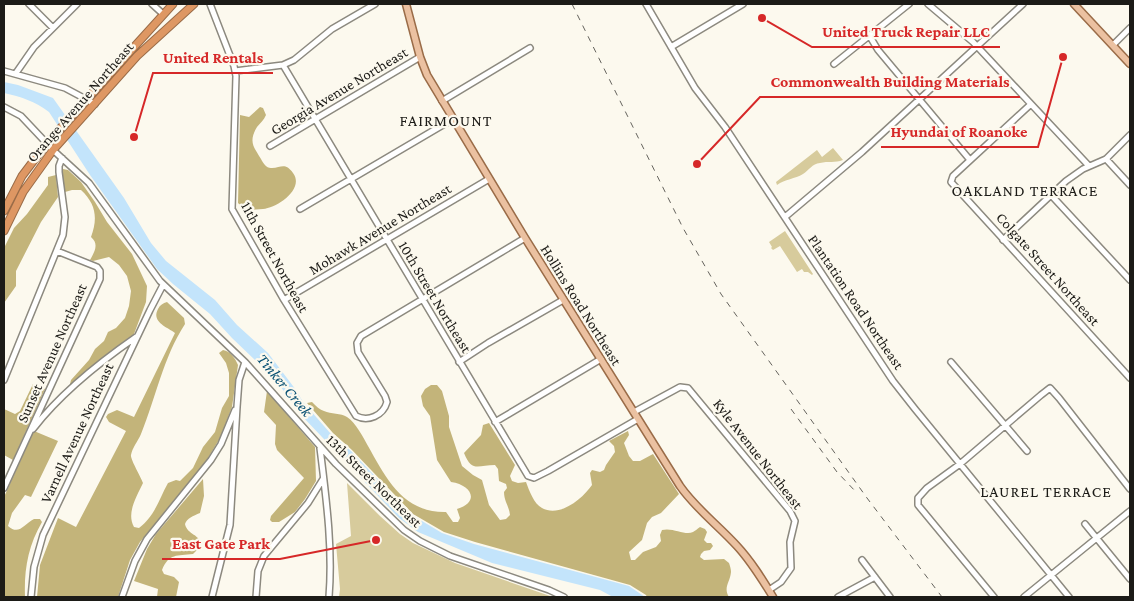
<svg xmlns="http://www.w3.org/2000/svg" width="1134" height="601" font-family="'Crimson Pro',serif">
  <style>
    .green { fill: #d7cb9c }
    .forest { fill: #c3b47a }
    .water { fill: #c3e4fb }
    .lines { fill: none; stroke-linecap: round; stroke-linejoin: round }
    .minor-casing { stroke: #8c897f; stroke-width: 8 }
    .major-casing { stroke: #9a6c48; stroke-width: 9 }
    .highway-casing { stroke: #9a6c48; stroke-width: 9 }
    .minor { stroke: #fff; stroke-width: 5 }
    .major { stroke: #ebc1a1; stroke-width: 6 }
    .highway { stroke: #de9763; stroke-width: 7 }
    .rail { stroke: #65635d; stroke-width: 1; stroke-dasharray: 6 6; stroke-linecap: butt }
    .labels { text-anchor: middle; dominant-baseline: central; stroke-width: 4.5; stroke-linejoin: round; paint-order: stroke }
    .street-label { font-size: 15px; fill: #1c1b17; stroke: #fcf9ee }
    .neighbourhood-label { font-size: 16px; letter-spacing: 1px; fill: #1c1b17; stroke: #fcf9ee }
    .water-label { font-size: 16px; font-style: italic; fill: #064f72; stroke: #fcf9ee }
    .leader { fill: none; stroke: #d62828; stroke-width: 2 }
    .callout-dot { fill: #d62828; stroke: #fcf9ee; stroke-width: 2 }
    .callout-label { font-size: 16px; text-anchor: middle; font-weight: bold; fill: #d62828; stroke: #fcf9ee; stroke-width: 4.5; stroke-linejoin: round; paint-order: stroke }
  </style>
  <rect width="100%" height="100%" fill="#fcf9ee"/>
  <path class="green" d="M833,148L843,160C835,163 828,161 820,163C812,164 809,170 803,174C795,179 785,179 777,185L776,182L817,150L822,157Z
    M785,231L813,274L812,275L808,272H804L802,269L797,272L780,246L773,250L771,248L772,247L769,242Z
    M347,483L380,516L400,534L413,543L455,563L553,597H339L340,589L336,544L351,536Z"/>
  <path class="forest" d="M260,107L263,108L266,115C264,120 260,123 257,127C248,142 254,147 261,159C263,163 267,169 272,168C281,168 285,162 293,173C305,189 277,208 263,209C254,210 245,210 238,203L240,115L249,117Z
    M63,169L68,170L81,182L95,202L107,222L132,254L147,286L146,302L134,334L111,351L73,384H70L71,380L89,360L95,349L104,341L108,332L116,328L125,318L129,306L131,291L127,276L119,265L109,257L93,261L90,260C95,251 99,244 91,237C98,218 96,204 81,190H72L65,192L63,190L61,172Z
    M56,175L58,197L41,222L16,271V286L4,303V248L14,228L27,214L48,185V177Z
    M167,302L184,318L185,324C163,358 156,397 141,434C138,441 132,448 131,455C130,459 141,477 143,483C137,496 126,513 134,527L139,528C155,516 159,499 168,483L176,480L180,481L193,468L203,447L215,432L222,408L229,396V373L226,363L219,353L223,350C230,351 235,358 238,365L232,407L220,438L205,463L140,542L130,560L118,597H37L40,565L58,518L76,527L126,431L109,422L106,417L108,414L117,410L134,417L175,333C167,327 151,322 158,309C160,305 163,303 167,302Z
    M33,384L45,389L13,460L4,455V409L15,414L20,411Z
    M431,385H437L442,391L449,416V427L462,466L473,475L482,480L489,505L500,520L506,519L510,515C509,506 504,501 504,492L507,488L506,484L499,481L498,469L495,465C478,465 472,473 464,453L481,435L483,425L489,423L515,465L510,476L512,481L518,483L526,482C529,490 534,504 542,508C560,518 583,498 592,485L590,473L592,470L600,472L604,470L606,465L615,452L614,446L609,441L628,431L629,435L624,443L629,456L633,461H640L653,454L679,494L661,513L652,517L647,523L642,540L629,552L631,560H635L643,552L656,547L661,541L660,535L662,530C673,527 685,536 693,532C695,531 697,529 700,527L705,529L707,532L704,540L707,543H711L713,546L710,550L704,551L701,554L700,557L704,560L724,559L729,563C730,566 731,569 731,572C730,583 723,587 729,597H647L646,595L630,585L475,542L444,532L413,514L352,450L333,433L307,403L312,402C316,406 320,410 324,411C331,414 341,413 347,417C356,423 363,437 368,446C386,478 403,513 446,512L453,522H458L460,518L457,509C480,502 472,485 451,482L437,460L430,416L423,406L421,396L425,389Z
    M267,391L315,447L316,481L305,499L295,512L279,522H272L270,520L271,516L304,478L277,450L275,444L276,425L264,412Z
    M34,431L58,441L31,497L25,495L12,513L8,526C19,536 24,524 34,519H40L42,522C28,546 24,570 25,597H4V497Z
    M203,479L204,496L200,513C193,516 187,518 185,524C187,535 201,534 201,546L193,554C177,556 169,553 162,570L164,574L174,577L179,582L176,597H157L158,589L134,581L147,549L156,534Z"/>
  <path class="water" d="M4,82L18,85L53,98L124,198L151,243L166,261L215,300L237,325L268,353L296,390L303,402L331,434L351,451L412,515L442,533L474,544L629,586L645,597H613L600,590L492,563L418,532L399,518L302,416L275,379L232,338L210,314L173,284L157,269L90,175L49,112C35,101 21,97 4,93Z"/>
  <g class="lines">
    <g class="minor-casing">
      <path id="minor" d="M29,4L53,28
        M152,4L163,14
        M210,4L234,66L236,76L232,209L284,300L356,416C368,422 383,416 387,402L385,396L358,352L357,343L361,336L525,238
        M646,4L695,88L725,127L893,381L915,409L1069,597
        M928,4L973,42L1089,166
        M869,35L878,50L970,160
        M1113,45L1130,28
        M671,47L743,4
        M834,64L909,4
        M283,65L528,476L534,478L548,471L638,419
        M4,71L65,88L95,104
        M235,71L283,65L294,60L332,29L375,4
        M16,73L34,47L77,4
        M442,101L530,48
        M1031,104L953,176L951,182L1130,378
        M4,107L21,116L53,150L89,183L160,281L245,362L336,464L404,530L420,541L450,556L549,590L564,597
        M270,146L420,57
        M1106,159L1130,185
        M1051,195L1130,280
        M300,209L453,119
        M785,217L862,152L1023,4
        M1003,240L1066,181L1083,169L1106,159L1130,135
        M284,300L489,179
        M459,362L488,343L563,300
        M951,362L1027,451
        M4,380L63,235L65,217L59,172V166L62,158
        M634,412L680,387L688,388L790,511L795,521L790,542L791,568L781,582L769,590
        M495,422L601,359
        M33,429C60,394 100,362 136,337
        M320,448C326,497 333,547 329,597
        M4,488L100,279V271L97,267L57,251
        M1085,524L1130,579
        M862,560L890,597
        M31,597L34,567L43,535L150,310L163,285
        M122,597L135,561L147,539L211,460L221,444L235,410
        M212,597L230,525L237,407L239,380L245,362
        M256,597L258,571L264,556L308,503L323,479
        M838,597L875,577
        M994,597L918,505V498L927,488L960,464L1041,395L1050,388L1059,398L1130,489
        M1024,597L1130,511"/>
    </g>
    <g class="major-casing">
      <path id="major" d="M406,4L420,57L427,75L525,238L680,486C696,509 718,525 737,546C751,561 762,579 773,597
        M1074,4L1130,64"/>
    </g>
    <g class="highway-casing">
      <path id="highway" d="M4,211L22,176L47,143L173,4
        M4,231L23,192L53,150L137,56L194,4"/>
    </g>
    <use href="#minor" class="minor"/>
    <use href="#major" class="major"/>
    <use href="#highway" class="highway"/>
    <path class="rail" d="M572,4L683,228L721,294L867,498L942,597
      M791,409L837,472L857,493"/>
  </g>
  <g class="labels">
    <g class="street-label">
      <text transform="translate(339 91) rotate(-31)">Georgia Avenue Northeast</text>
      <text transform="translate(80 102) rotate(-49)">Orange Avenue Northeast</text>
      <text transform="translate(380 229) rotate(-31)">Mohawk Avenue Northeast</text>
      <text transform="translate(275 257) rotate(61)">11th Street Northeast</text>
      <text transform="translate(1048 269) rotate(48)">Colgate Street Northeast</text>
      <text transform="translate(435 297) rotate(59)">10th Street Northeast</text>
      <text transform="translate(856 302) rotate(56)">Plantation Road Northeast</text>
      <text transform="translate(581 305) rotate(58)">Hollins Road Northeast</text>
      <text transform="translate(52 353) rotate(-66)">Sunset Avenue Northeast</text>
      <text transform="translate(77 433) rotate(-65)">Varnell Avenue Northeast</text>
      <text transform="translate(758 454) rotate(52)">Kyle Avenue Northeast</text>
      <text transform="translate(374 481) rotate(44)">13th Street Northeast</text>
    </g>
    <g class="neighbourhood-label">
      <text x="446" y="120">FAIRMOUNT</text>
      <text x="1025" y="190">OAKLAND TERRACE</text>
      <text x="1046" y="491">LAUREL TERRACE</text>
    </g>
    <g class="water-label">
      <text transform="translate(285 385) rotate(50)">Tinker Creek</text>
    </g>
  </g>
  <path class="leader" d="M762 18L812 47H1000M134 137L153 73H273M697 164L760 97H1020M1063 57L1038 147H881M376 540L280 559H162"/>
  <g class="callout-dot">
    <circle cx="762" cy="18" r="5"/>
    <circle cx="134" cy="137" r="5"/>
    <circle cx="697" cy="164" r="5"/>
    <circle cx="1063" cy="57" r="5"/>
    <circle cx="376" cy="540" r="5"/>
  </g>
  <g class="callout-label">
    <text x="906" y="37">United Truck Repair LLC</text>
    <text x="213" y="63">United Rentals</text>
    <text x="890" y="87">Commonwealth Building Materials</text>
    <text x="959" y="137">Hyundai of Roanoke</text>
    <text x="221" y="549">East Gate Park</text>
  </g>
  <rect width="1134" height="601" fill="none" stroke="#1c1b17" stroke-width="10"/>
</svg>
